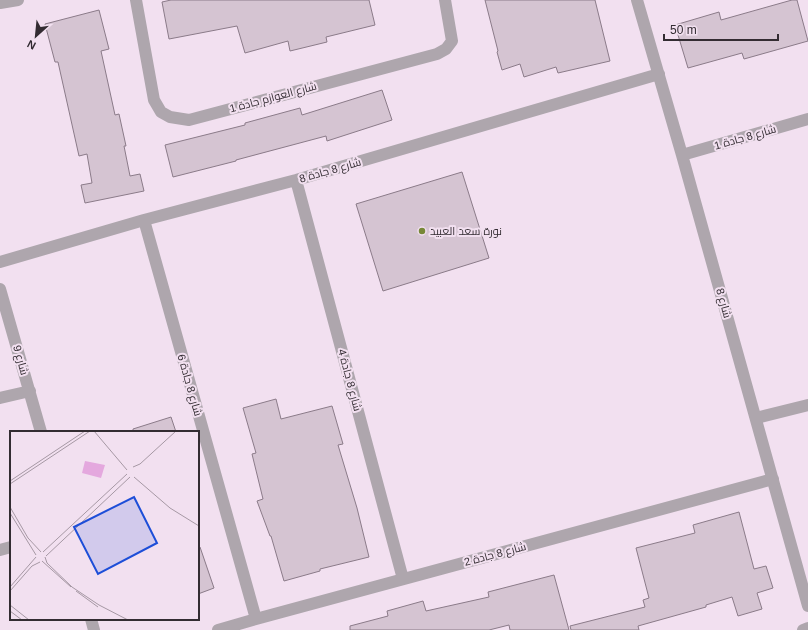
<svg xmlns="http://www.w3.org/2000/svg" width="808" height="630" font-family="Arial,Cairo,sans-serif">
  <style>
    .building { fill: #d5c4d2; stroke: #8b7b89 }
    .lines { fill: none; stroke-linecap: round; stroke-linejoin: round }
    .minor { stroke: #aea6ad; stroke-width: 12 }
    .tertiary { stroke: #aea6ad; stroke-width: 12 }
    .poi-dot { fill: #778837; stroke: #f2e0f0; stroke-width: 1.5 }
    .labels { text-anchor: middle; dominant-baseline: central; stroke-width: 4; stroke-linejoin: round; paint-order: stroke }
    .street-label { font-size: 11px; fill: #332c32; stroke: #f2e0f0 }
    .poi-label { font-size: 11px; fill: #332c32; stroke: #f2e0f0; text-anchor: start }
    .inset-road { fill: none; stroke: #a698a4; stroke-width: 1 }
    .view { fill: #1d4ed8; fill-opacity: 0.15; stroke: #1d4ed8; stroke-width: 2 }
    .inset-edge { fill: none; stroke: #332c32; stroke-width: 2 }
  </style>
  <rect width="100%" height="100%" fill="#f2e0f0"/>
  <path class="building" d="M171,0H369L375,25L326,37L327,42L290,51L288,41L245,53L237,26L169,39L162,2Z
    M485,0H595L610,61L558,73L556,67L524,77L520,64L502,70L497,52L498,51Z
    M792,0H797L808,41L744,59L742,53L688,68L675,25L719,12L721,20Z
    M99,10L109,49L101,51L115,115L119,114L126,146H124L130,176L140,174L144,191L85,203L81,185L92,183L87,154L79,156L58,62H55L45,24Z
    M382,90L392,120L327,141L326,136L236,160V161L173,177L165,145L245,125V123L300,108L302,115Z
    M462,172L489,258L383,291L356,204Z
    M276,399L281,419L332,406L343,444L338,445L357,508L369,557L320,569V571L284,581L271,536H270L257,501L263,499L252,454L256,453L243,408Z
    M171,417L176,432H133V429Z
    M739,512L754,569L766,566L773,588L757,593L762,609L738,616L732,597L706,605V607L638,626L639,630H571L570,626L645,607L643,600L649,598L636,548L695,533L693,525Z
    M198,547H200L214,588L198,594Z
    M554,575L569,630H510L509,625L489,630H350V626L388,616L387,611L423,601L426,611L489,597L488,592Z"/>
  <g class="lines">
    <path class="minor" d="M136,0L154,100L161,112L170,117L189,120L437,54L446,49L452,41L445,0
      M637,0L682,155L808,606
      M0,3L18,0
      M682,155L808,119
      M296,180L403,579
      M144,220L256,619
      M0,262L144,220L296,180L659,74
      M0,289L41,432
      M0,398L30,391
      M756,418L808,405
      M0,550L11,547
      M91,619L94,630
      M218,630L256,619L773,479"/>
    <path class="tertiary" d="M803,630L808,628"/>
  </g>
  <circle class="poi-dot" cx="422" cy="231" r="4"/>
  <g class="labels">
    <g class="street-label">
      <text transform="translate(273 97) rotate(-15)">شارع العوازم جادة 1</text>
      <text transform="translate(745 137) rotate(-16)">شارع 8 جادة 1</text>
      <text transform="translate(330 170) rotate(-16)">شارع 8 جادة 8</text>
      <text transform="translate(724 303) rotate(74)">شارع 8</text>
      <text transform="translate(21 360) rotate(74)">شارع 9</text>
      <text transform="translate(350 380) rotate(75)">شارع 8 جادة 4</text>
      <text transform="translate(190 385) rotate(74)">شارع 8 جادة 6</text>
      <text transform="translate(495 554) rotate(-15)">شارع 8 جادة 2</text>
    </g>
    <g class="poi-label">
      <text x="430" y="231">نورة سعد العبيد</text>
    </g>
  </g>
  <g transform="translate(10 431)">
    <rect width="189" height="189" fill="#f2e0f0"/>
    <path d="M75,30L95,34L91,47L72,42Z" fill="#e4a8de"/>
    <path class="inset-road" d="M84,0L117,39M123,36L130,33L166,0M124,46L160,77L189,95M0,50L75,0M0,53L80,0M0,76L18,107L31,121M0,82L26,124M33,121L117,43M36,125L120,46M35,126L37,132L62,156L89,174L118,189M32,130L61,156M0,156L26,126M0,160L22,135L30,131M66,160L88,176M0,174L19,189M0,180L12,189"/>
    <path class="view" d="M124,66L147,112L88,143L64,96Z"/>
    <rect width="189" height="189" class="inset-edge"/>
  </g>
  <g transform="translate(36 36) rotate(207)" stroke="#f2e0f0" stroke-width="3" paint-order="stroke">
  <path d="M0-3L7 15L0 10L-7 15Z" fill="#332c32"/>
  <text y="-6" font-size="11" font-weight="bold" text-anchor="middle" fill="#332c32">N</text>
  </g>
  <path d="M664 34v6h114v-6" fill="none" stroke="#332c32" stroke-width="2"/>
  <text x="670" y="34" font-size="12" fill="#332c32" stroke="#f2e0f0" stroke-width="3" paint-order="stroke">50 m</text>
</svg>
